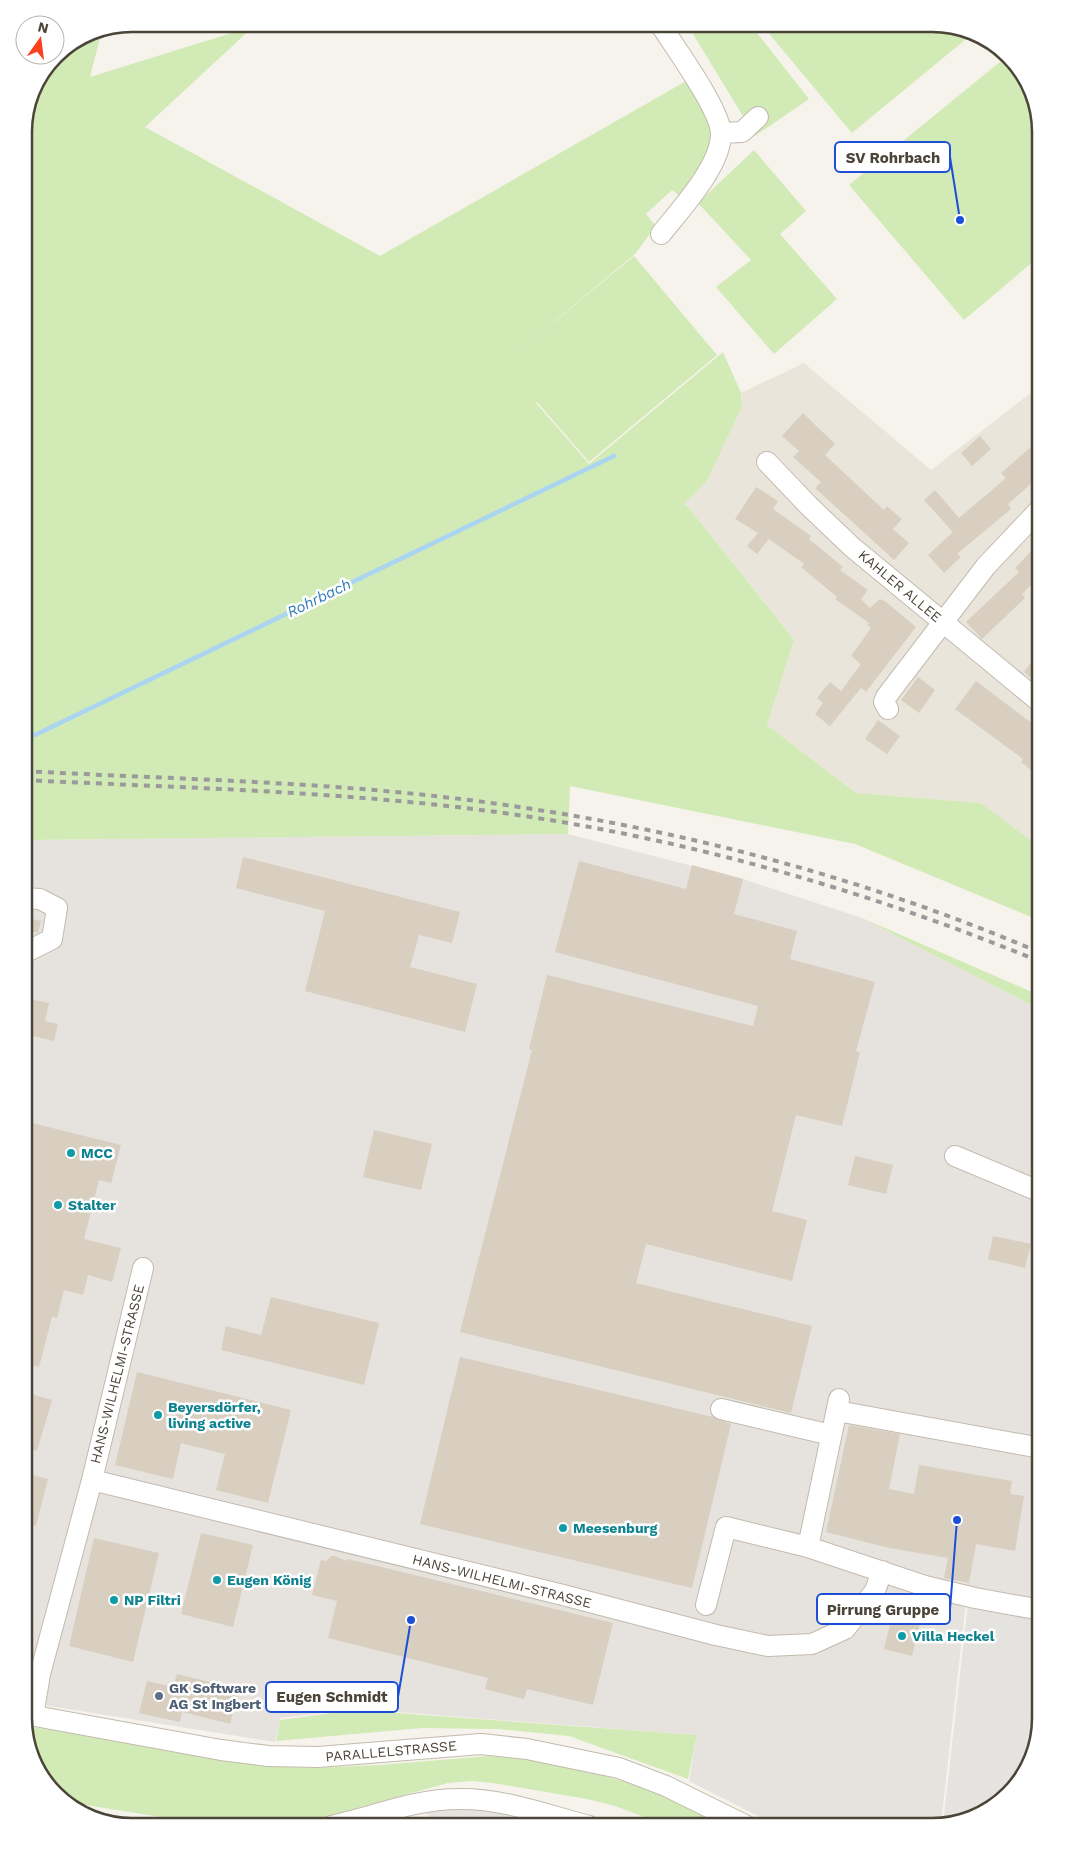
<svg xmlns="http://www.w3.org/2000/svg" width="1065" height="1850" font-family="'Work Sans',sans-serif">
  <style>
    .residential { fill: #eae5da }
    .industrial { fill: #e6e2dd }
    .green { fill: #d2eab5 }
    .parking { fill: #e5e3e0 }
    .lines { fill: none; stroke-linecap: round; stroke-linejoin: round }
    .stream { stroke: #a9d4f2; stroke-width: 4.5 }
    .building { fill: #d8cfc1 }
    .minor-casing { stroke: #c2bbae; stroke-width: 22 }
    .minor { stroke: #fff; stroke-width: 20 }
    .rail { stroke: #9a9a9a; stroke-width: 4; stroke-dasharray: 6 6; stroke-linecap: butt }
    .culture-dot { fill: #0f9aa8; stroke: #fff; stroke-width: 2 }
    .service-dot { fill: #5c6f8a; stroke: #fff; stroke-width: 2 }
    .labels { text-anchor: middle; dominant-baseline: central; stroke-width: 5; stroke-linejoin: round; paint-order: stroke }
    .street-label { font-size: 14px; fill: #4b4439; stroke: #fff }
    .culture-label { font-size: 14px; font-weight: bold; fill: #0d838f; stroke: #fff; text-anchor: start }
    .service-label { font-size: 14px; font-weight: bold; fill: #4e5e75; stroke: #fff; text-anchor: start }
    .water-label { font-size: 15px; font-style: italic; fill: #2e7ab2; stroke: #fff }
    .rim { fill: none; stroke: #4b4439; stroke-width: 2.5 }
    .leader { fill: none; stroke: #1d4ed8; stroke-width: 2 }
    .callout-dot { fill: #1d4ed8; stroke: #fff; stroke-width: 2 }
    .callout { fill: #fff; stroke: #1d4ed8; stroke-width: 2 }
    .callout-label { font-size: 15px; text-anchor: middle; font-weight: bold; fill: #4b4439 }
  </style>
  <rect width="100%" height="100%" fill="#f6f3ec"/>
  <path class="residential" d="M804,363L931,470L1041,385V848L981,803L856,793L767,725L794,640L689,508L684,504L707,481L742,405L741,393Z"/>
  <path class="industrial" d="M568,834L743,879L862,918L1041,1010V1613L966,1602L941,1824L932,1826H778L689,1781L697,1735L358,1709L280,1718L275,1742L24,1702V840Z"/>
  <path class="green" d="M687,24H750L809,99L755,136Z
    M761,24H940L971,35L852,133Z
    M254,26L145,127L380,256L688,80C695,90 704,101 709,113C724,144 698,173 682,198L672,190L646,214L656,226L635,254L512,357L634,256L717,355L589,462L537,402L536,403L589,464L723,352L741,393L742,406L707,481L684,504L689,508L794,640L767,725L856,793L981,803L1041,848V921L855,844L570,786L568,834L24,840V126C27,113 29,96 35,84C47,61 76,35 102,30L90,77Z
    M1006,57L1030,85L1041,132V255L964,320L849,185Z
    M754,150L806,211L780,234L837,299L774,354L716,287L751,260L698,203Z
    M862,918L1041,996V1010Z
    M354,1710L697,1735L688,1779L569,1736L498,1729L422,1728L276,1741L280,1720Z
    M26,1726L287,1767L314,1768L380,1765L489,1756L535,1760L584,1770L649,1789L725,1826H668L615,1806L587,1799L493,1783L472,1781L448,1783L291,1826H217L67,1802L35,1765Z"/>
  <path class="parking" d="M968,1603L1041,1616V1718L1023,1778L980,1815L943,1824Z
    M414,1804H504L513,1826H436L433,1819Z"/>
  <g class="lines">
    <path class="stream" d="M24,732L35,735L614,456"/>
  </g>
  <path class="building" d="M803,413L835,444L825,455L884,510L887,506L902,519L893,529L909,543L894,560L815,488L821,482L793,457L799,451L782,436Z
    M980,436L991,449L972,466L961,453Z
    M1041,438V475L1008,504L1011,509L957,554L961,557L944,573L928,555L953,532L924,500L935,490L959,518L1006,478L1001,473Z
    M756,487L778,501L773,509L811,536L809,539L843,567L840,570L868,590L861,599L870,608L880,599L886,602L916,627L866,692L861,688L830,726L815,714L823,703L817,698L830,682L841,691L861,664L851,656L871,628L867,625L869,623L835,599L837,597L801,567L804,564L769,539L757,554L747,546L758,533L735,519Z
    M1041,541V575L1022,594L1025,598L982,639L966,622L1019,572L1015,568Z
    M1041,650V686L1024,672Z
    M918,677L935,690L919,713L901,700Z
    M976,681L1041,730V778L1021,762L1023,759L955,709Z
    M878,720L900,736L887,754L865,739Z
    M243,857L460,912L452,943L419,935L410,967L477,984L465,1032L305,991L325,911L236,888Z
    M579,861L686,889L692,865L743,879L734,914L797,931L790,959L875,982L856,1051L860,1052L842,1126L796,1115L772,1211L807,1220L792,1281L646,1244L636,1283L812,1326L791,1413L460,1332L532,1050L529,1049L547,975L753,1026L758,1006L555,952Z
    M28,918L41,921L38,933L25,929Z
    M29,999L49,1003L45,1021L58,1024L54,1041L24,1034V1006L27,1007Z
    M24,1121L121,1145L111,1183L99,1180L84,1239L121,1248L112,1282L88,1275L83,1295L64,1290L57,1318L52,1317L39,1367L24,1364Z
    M374,1130L432,1144L421,1190L363,1177Z
    M855,1156L893,1165L886,1194L848,1185Z
    M993,1236L1031,1244L1025,1268L988,1259Z
    M271,1297L379,1323L364,1385L221,1350L226,1326L261,1335Z
    M460,1357L713,1417L731,1424L692,1588L420,1524Z
    M137,1372L291,1410L268,1503L216,1490L225,1454L181,1443L173,1479L115,1465Z
    M24,1392L52,1400L37,1451L24,1447Z
    M849,1425L900,1434L889,1489L914,1494L919,1465L1012,1481L1010,1494L1024,1496L1015,1551L976,1544L969,1583L944,1578L948,1558L889,1548L826,1532Z
    M24,1473L48,1479L36,1526L24,1522Z
    M201,1533L253,1545L233,1627L181,1614Z
    M94,1538L159,1553L133,1662L69,1646Z
    M331,1556H335L347,1561L348,1559L613,1623L593,1705L527,1689L524,1699L485,1689L488,1678L328,1638L337,1601L312,1595L321,1560L326,1561Z
    M892,1616L920,1623L912,1656L884,1649Z
    M177,1674L239,1689L230,1724L182,1712L180,1722L139,1713L147,1681L173,1687Z"/>
  <g class="lines">
    <g class="minor-casing">
      <path id="minor" d="M660,24C674,46 721,110 721,134C721,166 680,210 661,234
        M721,133L742,132L758,117
        M767,462L809,506L852,547L1041,703
        M888,709L884,702L886,697L986,566L1041,508
        M24,953L52,939L57,908L40,899L24,898
        M955,1156L1041,1192
        M721,1409L831,1435
        M837,1411L1041,1448
        M92,1480L563,1595L716,1635L768,1646L812,1644L845,1629L875,1591L882,1571
        M808,1547L839,1399
        M706,1605L726,1527L808,1547L925,1586L975,1598L1041,1610
        M24,1714L221,1750L268,1756L318,1757L481,1744L527,1749L619,1768L666,1786L747,1826
        M33,1716L40,1674L92,1480L143,1268
        M331,1826C373,1817 415,1799 458,1799C502,1798 547,1815 589,1826"/>
    </g>
    <use href="#minor" class="minor"/>
    <path class="rail" d="M24,771C166,779 310,781 452,798C654,822 854,873 1041,953
      M24,780C184,788 344,791 504,813C688,839 869,891 1041,962"/>
  </g>
  <g class="culture-dot">
    <circle cx="71" cy="1153" r="5"/>
    <circle cx="58" cy="1205" r="5"/>
    <circle cx="158" cy="1415" r="5"/>
    <circle cx="563" cy="1528" r="5"/>
    <circle cx="217" cy="1580" r="5"/>
    <circle cx="114" cy="1600" r="5"/>
    <circle cx="902" cy="1636" r="5"/>
  </g>
  <circle class="service-dot" cx="159" cy="1696" r="5"/>
  <g class="labels">
    <g class="street-label">
      <text transform="translate(900 586) rotate(40)">KAHLER ALLEE</text>
      <text transform="translate(117 1374) rotate(-76)">HANS-WILHELMI-STRASSE</text>
      <text transform="translate(502 1581) rotate(14)">HANS-WILHELMI-STRASSE</text>
      <text transform="translate(391 1751) rotate(-5)">PARALLELSTRASSE</text>
    </g>
    <g class="culture-label">
      <text x="81" y="1153">MCC</text>
      <text x="68" y="1205">Stalter</text>
      <text x="168" y="1407">Beyersdörfer,<tspan x="168" dy="16">living active</tspan></text>
      <text x="573" y="1528">Meesenburg</text>
      <text x="227" y="1580">Eugen König</text>
      <text x="124" y="1600">NP Filtri</text>
      <text x="912" y="1636">Villa Heckel</text>
    </g>
    <g class="service-label">
      <text x="169" y="1688">GK Software<tspan x="169" dy="16">AG St Ingbert</tspan></text>
    </g>
    <g class="water-label">
      <text transform="translate(319 598) rotate(-26)">Rohrbach</text>
    </g>
  </g>
  <path d="M0 0H1065V1850H0ZM132 32H932A100 100 0 0 1 1032 132V1718A100 100 0 0 1 932 1818H132A100 100 0 0 1 32 1718V132A100 100 0 0 1 132 32Z" fill="#fff" fill-rule="evenodd"/>
  <path class="rim" d="M132 32H932A100 100 0 0 1 1032 132V1718A100 100 0 0 1 932 1818H132A100 100 0 0 1 32 1718V132A100 100 0 0 1 132 32Z"/>
  <path class="leader" d="M960 220L950 157M957 1520L950 1609M411 1620L398 1697"/>
  <g class="callout-dot">
    <circle cx="960" cy="220" r="5"/>
    <circle cx="957" cy="1520" r="5"/>
    <circle cx="411" cy="1620" r="5"/>
  </g>
  <g class="callout">
    <rect x="835" y="142" width="115" height="30" rx="5"/>
    <rect x="817" y="1594" width="133" height="30" rx="5"/>
    <rect x="266" y="1682" width="132" height="30" rx="5"/>
  </g>
  <g class="callout-label">
    <text x="893" y="163">SV Rohrbach</text>
    <text x="883" y="1615">Pirrung Gruppe</text>
    <text x="332" y="1702">Eugen Schmidt</text>
  </g>
  <g transform="translate(40 40) rotate(14)"><circle r="24" fill="#ffffff" stroke="#b7b4b0"/>
  <path d="M0-4L9 19L0 12L-9 19Z" fill="#fc3f1d"/>
  <text y="-8" font-size="14" font-weight="bold" text-anchor="middle" fill="#4b4439">N</text>
  </g>
</svg>
